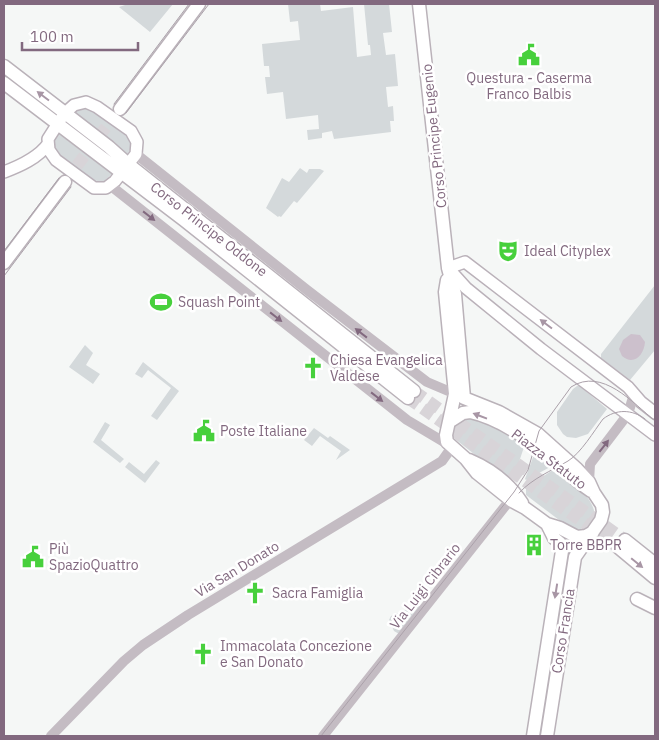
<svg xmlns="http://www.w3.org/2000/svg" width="659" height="740" font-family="'IBM Plex Sans',sans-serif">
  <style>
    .green { fill: #d4d9db }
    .water { fill: #ccc0cc }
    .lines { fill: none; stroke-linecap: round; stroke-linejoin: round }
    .primary-tunnel { stroke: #d8d4d8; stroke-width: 12; stroke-dasharray: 12 6; stroke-linecap: butt }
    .secondary-casing { stroke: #bab1b9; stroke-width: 14 }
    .primary-casing { stroke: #bab2b9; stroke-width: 15 }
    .tertiary { stroke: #c4bcc3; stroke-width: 10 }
    .secondary { stroke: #fff; stroke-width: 11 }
    .primary { stroke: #fff; stroke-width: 12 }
    .tram { stroke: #aba1aa; stroke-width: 1 }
    .oneway { fill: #a896a5 }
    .oneway2 { fill: #82697f }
    .labels { text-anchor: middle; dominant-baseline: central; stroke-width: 5; stroke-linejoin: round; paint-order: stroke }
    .poi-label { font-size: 14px; fill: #82697f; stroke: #fff; text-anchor: start }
    .street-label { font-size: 14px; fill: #82697f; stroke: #fff }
  </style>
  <rect width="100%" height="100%" fill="#f5f7f6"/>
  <path class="green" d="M128,4H173L150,32L119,7Z
    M288,4H320L321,11L353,7L357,57L371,55L370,45H368L364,4H389L392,32L383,33L386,55L395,54L398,86L386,87L388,107L393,106L394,121H390L391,132L334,139L332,131L322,133V138L308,140L307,130L319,129L318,115L286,119L283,92L267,94L265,77H270L269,66H264L262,44L300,40L298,21L290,22Z
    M82,109H90L125,135L129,139L131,148L127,155L75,113L76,111Z
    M57,134H59L112,174L103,182L92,180L59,154L54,145L55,137Z
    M300,168L307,173L309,169H320L324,171L297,203L294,201L281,217L279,216L278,217L266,208L282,178L289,182Z
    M655,285V350L630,380L601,358V354Z
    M85,345L93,353L86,365L100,374L93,384L69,367Z
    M143,362L179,391L157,420L151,416L171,388L148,370L142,378L135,374Z
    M577,386H580L607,409L588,434L576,438L567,437L563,434L557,425V412L573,389Z
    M472,418L505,432L525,444L517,468L507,480L455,439C453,430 458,424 465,419Z
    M105,422L110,425L101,440L124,459L120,463L93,442Z
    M314,428L328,438L330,436L350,450L336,460L341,451L320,436L312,446L304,440Z
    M535,452L552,466L526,480L525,479Z
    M156,460L160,463L145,483L125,467L129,462L144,474Z
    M556,468C567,478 596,499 594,514L580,530L571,529L526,495V489L528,486Z
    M416,605L422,607L399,634L394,631L389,620L391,616Z"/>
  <path class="water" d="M631,334L640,335L645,342C644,355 634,366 622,356L619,349L623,340Z"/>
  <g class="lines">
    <path class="primary-tunnel" d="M66,180L119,110
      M414,391L625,540
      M408,398L619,548"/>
    <g class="secondary-casing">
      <path id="secondary" d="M86,102L97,107L131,131L137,142L136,154L115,181L106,188H94L56,160L49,150L48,139L64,114L74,105Z
        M4,172C20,166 38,158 48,144
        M655,413L641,402L628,387L465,262L448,268L466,288L541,349L655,435"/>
    </g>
    <g class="primary-casing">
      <path id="primary" d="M419,4L448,268L455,294L464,398L499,412L538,434L577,469L589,482L594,493L602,505L603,512L601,520L575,557L547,736
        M4,66L109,147L128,164L414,391
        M4,83L184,220L408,398
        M120,109L199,4
        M4,263L65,182
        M447,280L445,292L455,394L446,435L447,442L466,459L477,473L512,501L525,508L547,524L560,528L577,537L586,536L593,532
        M449,422L463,413L470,412C498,418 531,440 553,459C565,470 577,482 591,491
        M469,460C490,469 509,483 522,503
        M625,540L655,564
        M619,548L655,578
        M637,599L655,608
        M533,736L562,551L560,543L554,538L547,524"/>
    </g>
    <path class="tertiary" d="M136,154L307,290L427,382L460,396
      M111,186L407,420L449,445
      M589,482L590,464L628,414L634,394
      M51,736L124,661L143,645L188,615L442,461L452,447
      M323,736L510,500"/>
    <use href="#secondary" class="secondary"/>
    <use href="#primary" class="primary"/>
    <path class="tram" d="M114,104L189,4
      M126,113L209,4
      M4,251L59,178
      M4,276L71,187
      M519,493C533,478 551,471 568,461C581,453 594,431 603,419C616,409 632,409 645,419
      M321,736L514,492L528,470L539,431L571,387C602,367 633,403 655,421"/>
  </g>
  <defs><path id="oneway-solid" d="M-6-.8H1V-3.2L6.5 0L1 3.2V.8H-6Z" transform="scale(1.25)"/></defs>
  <g class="oneway">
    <use href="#oneway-solid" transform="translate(43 96) rotate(-143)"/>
    <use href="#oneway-solid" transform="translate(546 324) rotate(-143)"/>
    <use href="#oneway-solid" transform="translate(480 416) rotate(-159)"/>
    <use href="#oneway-solid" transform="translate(637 563) rotate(39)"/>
    <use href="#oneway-solid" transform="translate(556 591) rotate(99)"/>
  </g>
  <g class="oneway2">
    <use href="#oneway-solid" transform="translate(149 216) rotate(38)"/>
    <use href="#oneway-solid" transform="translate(276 317) rotate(38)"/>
    <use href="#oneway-solid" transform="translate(361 333) rotate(-142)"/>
    <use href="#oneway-solid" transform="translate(377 397) rotate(38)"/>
    <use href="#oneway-solid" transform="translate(604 446) rotate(-52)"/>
  </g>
  <defs>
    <g id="civic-bare" transform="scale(1.725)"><path d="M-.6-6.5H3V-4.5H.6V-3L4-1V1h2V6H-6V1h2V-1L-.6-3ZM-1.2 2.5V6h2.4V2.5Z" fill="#47d03c" stroke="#fff" stroke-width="2.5" paint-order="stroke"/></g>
    <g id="theatre-bare" transform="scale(1.725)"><path d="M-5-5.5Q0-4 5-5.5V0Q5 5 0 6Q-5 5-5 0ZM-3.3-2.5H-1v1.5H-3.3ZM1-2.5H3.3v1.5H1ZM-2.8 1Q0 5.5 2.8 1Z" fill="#47d03c" stroke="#fff" stroke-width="2.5" paint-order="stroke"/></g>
    <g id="stadium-bare" transform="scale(1.725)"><path d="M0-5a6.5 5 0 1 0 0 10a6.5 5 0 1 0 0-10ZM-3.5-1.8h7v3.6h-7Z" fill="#47d03c" stroke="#fff" stroke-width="2.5" paint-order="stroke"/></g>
    <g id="church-bare" transform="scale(1.725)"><path d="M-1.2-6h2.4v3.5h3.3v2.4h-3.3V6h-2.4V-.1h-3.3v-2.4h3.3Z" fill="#47d03c" stroke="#fff" stroke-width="2.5" paint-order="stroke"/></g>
    <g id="building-bare" transform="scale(1.725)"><path d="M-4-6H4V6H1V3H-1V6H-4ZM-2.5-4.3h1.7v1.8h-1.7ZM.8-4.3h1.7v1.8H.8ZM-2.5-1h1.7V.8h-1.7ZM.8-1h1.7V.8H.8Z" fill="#47d03c" stroke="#fff" stroke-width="2.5" paint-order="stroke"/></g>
  </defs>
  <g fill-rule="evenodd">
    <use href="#civic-bare" x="529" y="55"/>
    <use href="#theatre-bare" x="508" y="251"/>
    <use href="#stadium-bare" x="161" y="302"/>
    <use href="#church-bare" x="313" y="368"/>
    <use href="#civic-bare" x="204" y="431"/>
    <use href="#building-bare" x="534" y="545"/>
    <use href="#civic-bare" x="33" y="557"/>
    <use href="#church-bare" x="255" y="593"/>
    <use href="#church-bare" x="203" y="654"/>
  </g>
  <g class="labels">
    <g class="poi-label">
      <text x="529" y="78" text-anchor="middle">Questura - Caserma<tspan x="529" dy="16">Franco Balbis</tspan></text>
      <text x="524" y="251">Ideal Cityplex</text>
      <text x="178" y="302">Squash Point</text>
      <text x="330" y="360">Chiesa Evangelica<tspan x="330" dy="16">Valdese</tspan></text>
      <text x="220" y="431">Poste Italiane</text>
      <text x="550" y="545">Torre BBPR</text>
      <text x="49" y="549">Più<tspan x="49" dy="16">SpazioQuattro</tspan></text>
      <text x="272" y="593">Sacra Famiglia</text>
      <text x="220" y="646">Immacolata Concezione<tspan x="220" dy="16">e San Donato</tspan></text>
    </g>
    <g class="street-label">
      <text transform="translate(434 136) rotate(-96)">Corso Principe Eugenio</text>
      <text transform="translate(209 229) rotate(38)">Corso Principe Oddone</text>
      <text transform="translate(549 459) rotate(37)">Piazza Statuto</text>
      <text transform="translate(237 569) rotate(-31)">Via San Donato</text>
      <text transform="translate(425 586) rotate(-52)">Via Luigi Cibrario</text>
      <text transform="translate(563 631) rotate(-81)">Corso Francia</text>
    </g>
  </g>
  <rect width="659" height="740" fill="none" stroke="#82697f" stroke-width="10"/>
  <path d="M22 42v8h116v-8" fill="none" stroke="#82697f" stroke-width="2.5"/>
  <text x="30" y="42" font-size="15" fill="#82697f" stroke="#ffffff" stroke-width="4" paint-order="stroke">100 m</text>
</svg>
